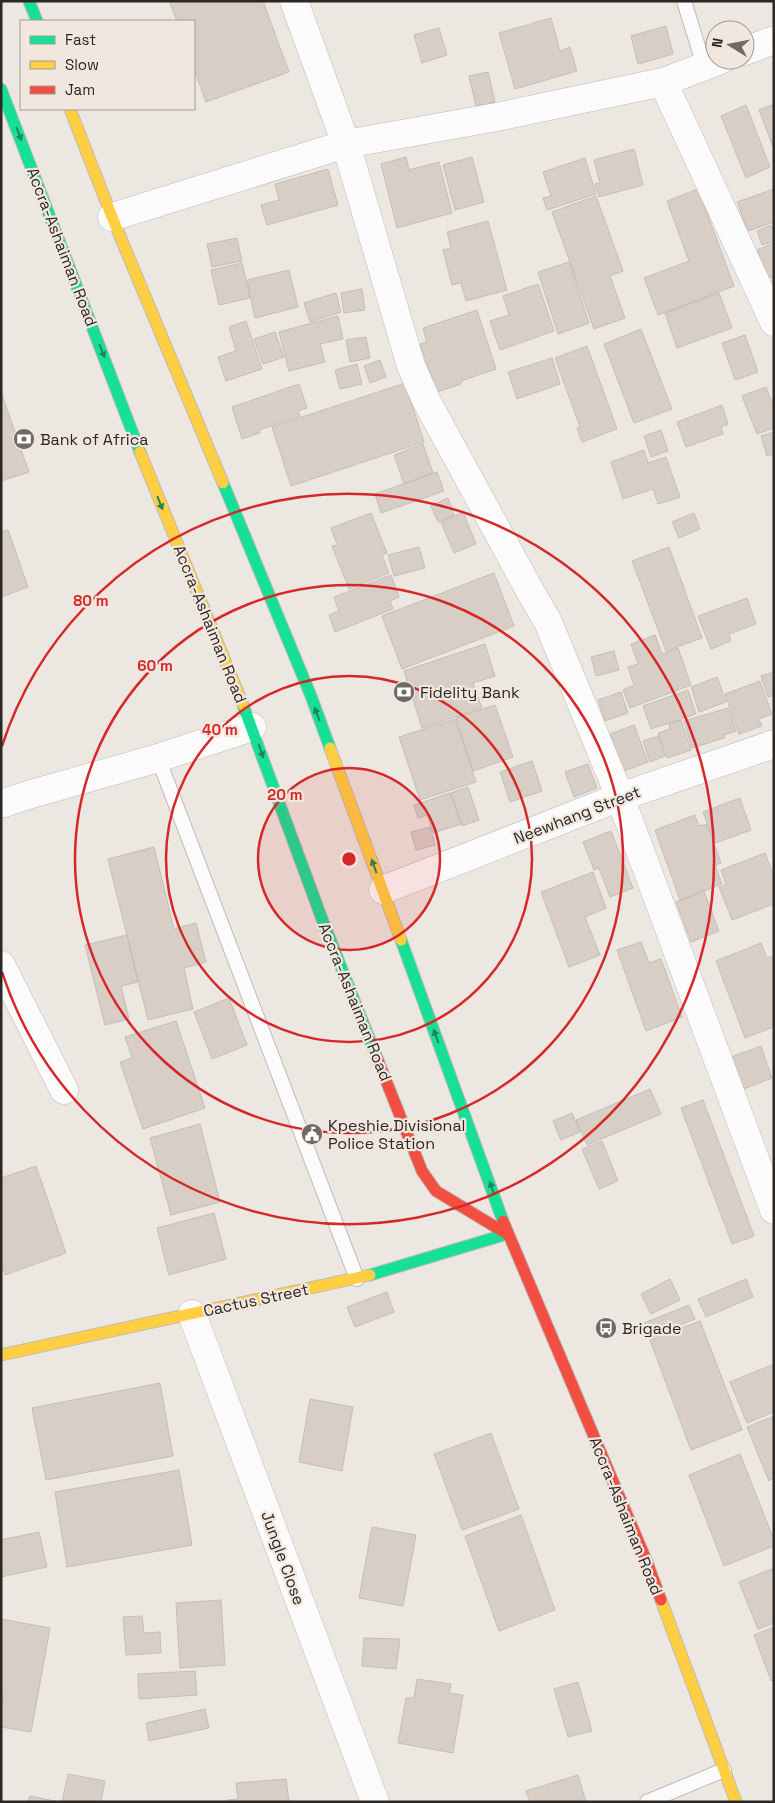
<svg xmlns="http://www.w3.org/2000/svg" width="775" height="1803" font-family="'Space Grotesk',sans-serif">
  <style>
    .building { fill: #d8cec6; stroke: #c3beba }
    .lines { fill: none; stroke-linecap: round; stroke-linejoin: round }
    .lane-casing { stroke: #bfbab7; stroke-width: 16 }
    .street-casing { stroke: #bfbab7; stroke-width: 29 }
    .fast-casing { stroke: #bfbab7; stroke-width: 13 }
    .slow-casing { stroke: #bfbab7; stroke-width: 13 }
    .jam-casing { stroke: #bfbab7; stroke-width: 13 }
    .lane { stroke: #fcfbfb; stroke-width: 14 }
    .street { stroke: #fcfbfb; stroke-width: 28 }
    .fast { stroke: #16e098; stroke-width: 11 }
    .slow { stroke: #ffcf43; stroke-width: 11 }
    .jam { stroke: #f24e42; stroke-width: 11 }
    .oneway { fill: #20845e }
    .ring { fill: none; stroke: #d62828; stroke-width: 2.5 }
    .labels { text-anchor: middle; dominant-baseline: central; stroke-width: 4.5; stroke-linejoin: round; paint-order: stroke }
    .street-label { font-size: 16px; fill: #2b2724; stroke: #f1e7de }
    .poi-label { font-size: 16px; fill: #2b2724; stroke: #f1e7de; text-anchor: start }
    .centre { fill: #d62828; stroke: #f1e7de; stroke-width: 2.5 }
    .ring-label { font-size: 15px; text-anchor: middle; font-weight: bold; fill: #d62828; stroke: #f1e7de; stroke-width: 4.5; stroke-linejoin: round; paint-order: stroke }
  </style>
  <rect width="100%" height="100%" fill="#ede7e2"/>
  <path class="building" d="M169,1H263L289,72L206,102L194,69V21H177Z
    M551,18L560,51L570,47L577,71L515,89L499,33Z
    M666,26L673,54L638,64L631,36Z
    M439,28L447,55L422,63L414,35Z
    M488,72L495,102L476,106L469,76Z
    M774,104V150L759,110Z
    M746,105L770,167L746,178L721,116Z
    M634,149L643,185L599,197L595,184L600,183L594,160Z
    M406,157L409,170L439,162L452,213L397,228L381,164Z
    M472,157L484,202L455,210L443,165Z
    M585,158L596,194L547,210L543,198L551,196L543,172Z
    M328,169L338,205L267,225L261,205L279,200L275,184Z
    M698,189L734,286L658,315L644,278L689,261L667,201Z
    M774,189V222L748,231L737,202Z
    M596,196L623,271L610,276L625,318L594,329L552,212Z
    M488,221L507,290L466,301L461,283L452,285L443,250L451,248L447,232Z
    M771,225L774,231V241L762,245L757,231Z
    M237,238L242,261L212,267L207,244Z
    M774,243V283L772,277L769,278L757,250Z
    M569,262L589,323L558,334L538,272Z
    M242,263L250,298L219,305L211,270Z
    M289,270L298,307L255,318L247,280Z
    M538,284L554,331L500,350L490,321L509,315L503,296Z
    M362,289L365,310L344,313L341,293Z
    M336,293L341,312L310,322L304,303Z
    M719,293L732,328L677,348L665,313Z
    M477,310L496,369L461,381V384L437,392L420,344L427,342L423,328Z
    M338,316L343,339L320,344L325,362L289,371L279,332Z
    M246,321L262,369L226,381L218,357L236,351L229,327Z
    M641,329L672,409L634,423L604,344Z
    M275,332L284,357L263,364L254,339Z
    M745,335L758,372L735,380L722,343Z
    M366,337L370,358L350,362L346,340Z
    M587,346L617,429L582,442L577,428L580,427L555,358Z
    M552,358L560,384L517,399L508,372Z
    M380,360L386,377L370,383L364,366Z
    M357,364L362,384L340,389L335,370Z
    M405,383L424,442L291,486L272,427Z
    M299,384L307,408L298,411L300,416L259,430L260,433L242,439L232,407Z
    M766,387L774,407V428L757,434L742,396Z
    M1,392L29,472L1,481Z
    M722,405L728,424L721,427L723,434L686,447L677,422Z
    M661,430L668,451L651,457L644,436Z
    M774,432V454L767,456L761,436Z
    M423,444L433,473L404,484L394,455Z
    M644,450L648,463L666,457L680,497L658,504L653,489L623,499L611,462Z
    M437,472L444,491L381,513L375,494Z
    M448,498L454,515L438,522L431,506Z
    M463,512L476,544L454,553L441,522Z
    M371,513L387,553L382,555L389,573L349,589L332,546L337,545L331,528Z
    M694,513L700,529L679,538L672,522Z
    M8,530L28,587L1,597V532Z
    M419,547L425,568L394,576L388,555Z
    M669,547L702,638L666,651L632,561Z
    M494,573L514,626L402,669L382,616Z
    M391,575L399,597L390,601L393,609L335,632L329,615L339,611L334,597Z
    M747,598L756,624L729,634L731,641L711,649L698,616Z
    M655,635L662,654L678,648L691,685L630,708L623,690L634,685L628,667L638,664L631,644Z
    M485,644L495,676L473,683L482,708L422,728L404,671Z
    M614,651L619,670L596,676L591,657Z
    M774,672V695L768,697L761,676Z
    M717,677L726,702L699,712L691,687Z
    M760,681L772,714L759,719L762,726L739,734L725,694Z
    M688,690L696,714L651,729L643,706Z
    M621,692L628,713L605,721L598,700Z
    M495,705L513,757L473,771L456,718Z
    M728,708L736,731L724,735V738L692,748L684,721Z
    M455,719L476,782L420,800L399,737Z
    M681,720L691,750L667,758L658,733L670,729L669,724Z
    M634,725L648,762L624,771L610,734Z
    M658,736L665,756L650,762L643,741Z
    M532,761L542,791L510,802L500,772Z
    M588,764L597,788L574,797L565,772Z
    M468,787L479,820L462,826L451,793Z
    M450,793L461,824L433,833L427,815L418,818L414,805Z
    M740,798L751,830L715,843L703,812Z
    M695,815L699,826L707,824L721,863L715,865L722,884L680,900L655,830Z
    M430,827L435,845L416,850L411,832Z
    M611,831L633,888L610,897L599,868L594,870L583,842Z
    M154,847L174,929L196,923L206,962L184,968L193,1009L148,1020L108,859Z
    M765,853L774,877V904L732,920L719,887L726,885L721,870Z
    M593,872L606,908L585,917L600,955L569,967L541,892Z
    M704,891L719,931L691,942L676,902Z
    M127,935L138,982L121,986L129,1019L105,1025L85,945Z
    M641,942L649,963L661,959L682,1017L646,1031L617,950Z
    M761,943L767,958L774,956V1027L745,1038L716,961Z
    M229,998L247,1045L212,1059L194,1012Z
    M176,1021L205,1108L143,1129L120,1062L132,1058L125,1037Z
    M761,1046L772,1078L738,1091L726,1059Z
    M650,1089L661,1114L587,1145L576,1120Z
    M703,1100L754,1236L732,1244L681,1108Z
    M572,1113L580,1132L561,1140L553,1121Z
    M200,1124L220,1202L171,1215L150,1138Z
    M602,1141L618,1181L599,1189L582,1149Z
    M36,1166L66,1253L5,1275L1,1263V1178Z
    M214,1213L226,1259L169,1275L157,1228Z
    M670,1279L680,1300L651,1314L641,1294Z
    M746,1279L753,1297L706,1317L698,1299Z
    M387,1292L394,1312L355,1327L347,1307Z
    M689,1305L695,1319L650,1338L644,1323Z
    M700,1321L742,1430L691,1450L650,1340Z
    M774,1364V1412L747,1423L730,1382Z
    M160,1383L173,1456L46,1480L32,1408Z
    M310,1399L353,1407L342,1471L299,1462Z
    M774,1416V1478L769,1481L747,1427Z
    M491,1433L519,1509L462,1530L434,1454Z
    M740,1454L774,1540V1546L724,1566L689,1475Z
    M179,1470L192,1545L67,1567L55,1492Z
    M521,1515L555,1610L499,1631L465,1536Z
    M372,1527L416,1535L403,1606L359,1598Z
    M39,1532L47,1567L1,1577V1540Z
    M774,1568V1623L758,1629L739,1582Z
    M221,1600L225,1665L180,1668L176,1603Z
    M142,1616L144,1633L160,1632L161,1653L126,1655L123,1617Z
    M1,1619L50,1628L31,1732L1,1727V1709L4,1695H1Z
    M774,1627V1680L771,1681L754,1635Z
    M364,1638L400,1639L396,1669L362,1666Z
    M195,1671L197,1695L139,1699L138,1674Z
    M417,1679L451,1684L449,1693L463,1695L453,1753L398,1743L406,1698H414Z
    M578,1682L592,1731L568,1737L554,1689Z
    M205,1709L209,1728L149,1741L146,1723Z
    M68,1774L105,1781L101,1802H62Z
    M578,1775L586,1802H530L526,1791Z
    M286,1779L289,1802H227V1800L238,1799L236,1783Z
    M30,1796L59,1802H28Z"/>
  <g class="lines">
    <g class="lane-casing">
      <path id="lane" d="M684,1L704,66
        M158,758L357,1279
        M647,1802L724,1770"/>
    </g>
    <g class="street-casing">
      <path id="street" d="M294,1L346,144L411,366L427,402L530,591L548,622L620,797L774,1210
        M745,51L774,40
        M663,82L774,322
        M112,217L346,144L497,117L663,82L721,60
        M1,804L28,795L158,758L252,727
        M383,890L620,797L774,744
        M1,965L64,1090
        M192,1314L375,1802"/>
    </g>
    <g class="fast-casing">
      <path id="fast" d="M29,1L37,21
        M1,89L140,452
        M223,483L311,696L330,748
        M243,705L322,919L377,1058
        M401,940L503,1221
        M370,1275L507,1234"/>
    </g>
    <g class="slow-casing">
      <path id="slow" d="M70,109L112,217L223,483
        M140,452L243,705
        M330,748L401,940
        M1,1355L370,1275
        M661,1600L736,1802"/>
    </g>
    <g class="jam-casing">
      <path id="jam" d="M377,1058L422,1171L436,1191L507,1234
        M503,1221L647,1562L661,1600"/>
    </g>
    <use href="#lane" class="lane"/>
    <use href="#street" class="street"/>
    <use href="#fast" class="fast"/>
    <use href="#slow" class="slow"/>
    <use href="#jam" class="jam"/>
  </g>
  <defs><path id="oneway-solid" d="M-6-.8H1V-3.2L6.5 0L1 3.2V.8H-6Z" transform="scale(1.25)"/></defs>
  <g class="oneway">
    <use href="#oneway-solid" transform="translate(19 134) rotate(69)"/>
    <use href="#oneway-solid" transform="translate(102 351) rotate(69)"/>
    <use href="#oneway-solid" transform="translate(160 503) rotate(68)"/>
    <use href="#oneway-solid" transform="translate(317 714) rotate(-110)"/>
    <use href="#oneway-solid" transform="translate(261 751) rotate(70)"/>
    <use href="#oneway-solid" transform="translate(374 866) rotate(-110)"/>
    <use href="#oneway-solid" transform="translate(436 1036) rotate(-110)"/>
    <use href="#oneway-solid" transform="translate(492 1188) rotate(-109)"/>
  </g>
  <circle cx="349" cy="859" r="91" fill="#d62828" fill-opacity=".12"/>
  <g class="ring">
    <circle cx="349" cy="859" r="91"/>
    <circle cx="349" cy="859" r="183"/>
    <circle cx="349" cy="859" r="274"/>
    <path d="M2 746A365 365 0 1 1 2 972"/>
  </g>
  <defs>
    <g id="bank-disc" transform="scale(1.125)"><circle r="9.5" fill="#6f6a66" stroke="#f1e7de"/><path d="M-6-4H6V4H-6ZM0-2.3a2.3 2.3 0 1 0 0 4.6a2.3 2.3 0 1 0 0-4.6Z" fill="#fff"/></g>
    <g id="civic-disc" transform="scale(1.125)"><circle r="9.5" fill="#6f6a66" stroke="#f1e7de"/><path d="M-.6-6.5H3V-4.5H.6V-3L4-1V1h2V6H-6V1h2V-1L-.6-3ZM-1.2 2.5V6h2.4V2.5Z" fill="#fff"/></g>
    <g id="bus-disc" transform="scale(1.125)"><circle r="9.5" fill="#6f6a66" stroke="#f1e7de"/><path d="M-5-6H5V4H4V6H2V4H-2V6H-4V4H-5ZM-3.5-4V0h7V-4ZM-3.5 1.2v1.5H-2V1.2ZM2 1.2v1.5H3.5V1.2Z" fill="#fff"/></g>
  </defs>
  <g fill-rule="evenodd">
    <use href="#bank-disc" x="24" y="439"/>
    <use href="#bank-disc" x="404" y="692"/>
    <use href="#civic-disc" x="312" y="1134"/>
    <use href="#bus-disc" x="606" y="1328"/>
  </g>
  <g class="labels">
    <g class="street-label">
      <text transform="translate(62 247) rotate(69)">Accra-Ashaiman Road</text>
      <text transform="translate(210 624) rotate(68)">Accra-Ashaiman Road</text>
      <text transform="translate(577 815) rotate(-21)">Neewhang Street</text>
      <text transform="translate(355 1002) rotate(68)">Accra-Ashaiman Road</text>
      <text transform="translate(256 1300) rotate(-12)">Cactus Street</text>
      <text transform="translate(626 1516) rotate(68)">Accra-Ashaiman Road</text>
      <text transform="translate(283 1558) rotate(70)">Jungle Close</text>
    </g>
    <g class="poi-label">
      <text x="40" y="439">Bank of Africa</text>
      <text x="420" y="692">Fidelity Bank</text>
      <text x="328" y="1125">Kpeshie Divisional<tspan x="328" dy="18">Police Station</tspan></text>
      <text x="622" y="1328">Brigade</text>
    </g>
  </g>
  <circle cx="349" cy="859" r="8" class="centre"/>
  <g class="ring-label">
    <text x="91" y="606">80 m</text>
    <text x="155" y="671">60 m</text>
    <text x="220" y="735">40 m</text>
    <text x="285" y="800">20 m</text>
  </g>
  <rect width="775" height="1803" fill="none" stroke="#2b2724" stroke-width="5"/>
  <rect x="20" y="20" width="175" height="90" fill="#f1e7de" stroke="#a29a94"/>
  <rect x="30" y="36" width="25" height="8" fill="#16e098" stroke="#a29a94"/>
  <text x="65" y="45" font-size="15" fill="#2b2724">Fast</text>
  <rect x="30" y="61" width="25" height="8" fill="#ffcf43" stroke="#a29a94"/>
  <text x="65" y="70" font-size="15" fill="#2b2724">Slow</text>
  <rect x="30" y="86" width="25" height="8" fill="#f24e42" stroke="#a29a94"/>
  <text x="65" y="95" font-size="15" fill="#2b2724">Jam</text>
  <g transform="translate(730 45) rotate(280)"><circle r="24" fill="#f1e7de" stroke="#a29a94"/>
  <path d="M0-4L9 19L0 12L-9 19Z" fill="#6f6a66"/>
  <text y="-8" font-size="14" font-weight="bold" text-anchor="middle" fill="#2b2724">N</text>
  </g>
</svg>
